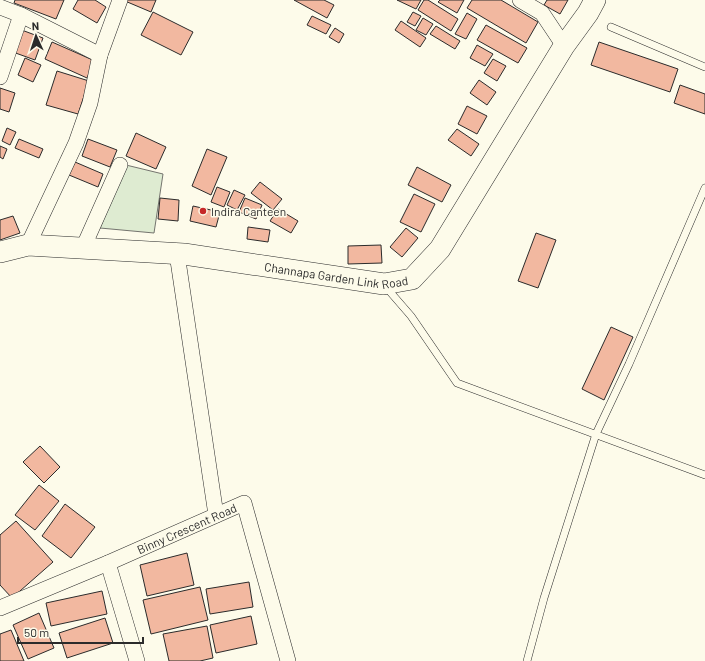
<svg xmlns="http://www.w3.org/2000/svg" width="705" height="661" font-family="Barlow,sans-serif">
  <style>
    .green { fill: #deebd1; stroke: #74746e }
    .building { fill: #f2b8a0; stroke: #2b2b2b }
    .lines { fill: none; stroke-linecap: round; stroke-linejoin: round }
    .lane-casing { stroke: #2b2b2b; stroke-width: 8 }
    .street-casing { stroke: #2b2b2b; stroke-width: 16 }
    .secondary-casing { stroke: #2b2b2b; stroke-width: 22 }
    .lane { stroke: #fdfbea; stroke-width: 7 }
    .street { stroke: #fdfbea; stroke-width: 15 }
    .secondary { stroke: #fdfbea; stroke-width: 21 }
    .poi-dot { fill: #c62828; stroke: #fdfbea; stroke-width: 1.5 }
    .labels { text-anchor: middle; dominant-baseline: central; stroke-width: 3; stroke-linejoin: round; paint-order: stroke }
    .poi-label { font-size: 12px; fill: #2b2b2b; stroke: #fdfbea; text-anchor: start }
    .street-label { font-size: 12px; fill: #2b2b2b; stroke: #fdfbea }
  </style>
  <rect width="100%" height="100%" fill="#fdfbea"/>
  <path class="green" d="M126,165L163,174L154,233L100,228Z"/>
  <path class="building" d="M15,0H64L56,19L14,3Z
    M78,0H95L106,7L97,23L73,9Z
    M126,0H156L151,12L125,1Z
    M294,0H324L334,5L327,18Z
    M397,0H421L416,9Z
    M424,0H428L458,19L451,31L418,10Z
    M440,0H464L457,13L438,2Z
    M472,0H501L538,22L526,43L467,8Z
    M547,0H568L560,14L544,5Z
    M153,12L193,32L181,55L141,35Z
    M413,12L421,16L415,26L407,22Z
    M467,13L477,19L466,39L455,34Z
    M312,16L331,25L326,34L307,25Z
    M423,18L433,24L426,35L416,30Z
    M401,21L426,38L420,47L395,30Z
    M486,25L527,48L518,63L477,40Z
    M436,26L460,41L455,49L430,34Z
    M335,28L344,34L339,43L329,37Z
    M19,29L43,38L35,60L10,51Z
    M52,42L95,61L87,78L45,59Z
    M599,42L678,69L670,92L591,65Z
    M477,45L493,54L485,66L470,58Z
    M25,58L41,65L33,82L18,75Z
    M493,59L506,66L497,81L484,73Z
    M57,71L89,81L78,114L46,105Z
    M479,80L496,92L487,105L470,93Z
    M680,85L705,94V114L674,103Z
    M0,88L15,93L9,112L0,109Z
    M467,106L487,116L477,134L458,124Z
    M7,128L16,132L10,145L2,141Z
    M457,129L479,144L471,156L448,140Z
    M136,133L166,147L156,169L126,156Z
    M19,139L43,149L39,158L15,148Z
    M88,139L117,150L110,167L82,156Z
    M0,146L7,149L3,159L0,157Z
    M207,149L227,157L211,195L192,186Z
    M75,162L103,174L98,187L69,175Z
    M417,167L451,185L442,202L408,185Z
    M260,182L282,199L273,210L251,193Z
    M217,187L230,192L224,207L211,202Z
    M234,190L245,195L237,210L227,205Z
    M414,194L435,204L421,232L400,222Z
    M160,198L179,200L178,221L158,219Z
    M245,198L262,205L256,219L239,212Z
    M193,206L220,212L216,227L190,221Z
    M278,209L298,221L291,233L270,221Z
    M13,216L20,233L0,240V220Z
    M248,227L270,230L268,242L247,239Z
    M406,228L418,238L402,257L390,247Z
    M536,233L556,240L538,288L518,281Z
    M381,245L382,263L348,264V246Z
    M611,327L633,337L604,400L582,389Z
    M40,446L60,467L44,483L23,462Z
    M39,485L59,501L35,530L15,515Z
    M65,504L95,527L71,558L42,536Z
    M16,521L53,562L12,598L0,585V535Z
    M187,553L194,585L147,596L140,565Z
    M249,582L253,607L210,614L206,589Z
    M200,587L208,620L151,634L143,600Z
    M102,591L107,614L51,626L46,603Z
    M39,613L54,648L28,659L13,625Z
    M251,616L257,644L216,653L210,625Z
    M105,618L113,643L67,658L59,633Z
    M207,626L213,658L200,661H169L163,634Z
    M11,630L24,661H0V634Z"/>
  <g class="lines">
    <g class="lane-casing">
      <path id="lane" d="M611,27L705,67
        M385,286L411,316L457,383L705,475
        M527,661L544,598L596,434L629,364L705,188"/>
    </g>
    <g class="street-casing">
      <g id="street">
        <path d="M520,0L542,13L564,46"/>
        <path d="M0,7L21,15L100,55"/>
        <path d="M0,77L21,15"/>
        <path d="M28,245L76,143L90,103L100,55L120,0"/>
        <path d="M83,248L120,165"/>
        <path d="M177,254L216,515"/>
        <path d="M108,563L137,661"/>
        <path id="s1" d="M0,608L108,563L244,503L288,661"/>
      </g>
    </g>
    <g class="secondary-casing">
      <g id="secondary">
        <path id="s2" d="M0,252L28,245L184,254L384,284L412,279L440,249L564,46L588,13L595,0"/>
      </g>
    </g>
    <use href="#lane" class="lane"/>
    <use href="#street" class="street"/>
    <use href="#secondary" class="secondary"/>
  </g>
  <circle class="poi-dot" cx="203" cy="211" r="4"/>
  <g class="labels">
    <g class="poi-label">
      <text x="211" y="211">Indira Canteen</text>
    </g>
    <g class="street-label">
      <text stroke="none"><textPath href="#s2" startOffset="339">Channapa Garden Link Road</textPath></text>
      <text stroke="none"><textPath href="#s1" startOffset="203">Binny Crescent Road</textPath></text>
    </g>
  </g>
  <g transform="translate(36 36) rotate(357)" stroke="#fdfbea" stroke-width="3" paint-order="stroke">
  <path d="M0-3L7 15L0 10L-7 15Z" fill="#2b2b2b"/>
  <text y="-6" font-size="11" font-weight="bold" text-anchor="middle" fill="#2b2b2b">N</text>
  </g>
  <path d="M18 637v6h125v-6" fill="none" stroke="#2b2b2b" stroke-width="2"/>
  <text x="24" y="637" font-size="12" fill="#2b2b2b" stroke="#fdfbea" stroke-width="3" paint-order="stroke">50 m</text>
</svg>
